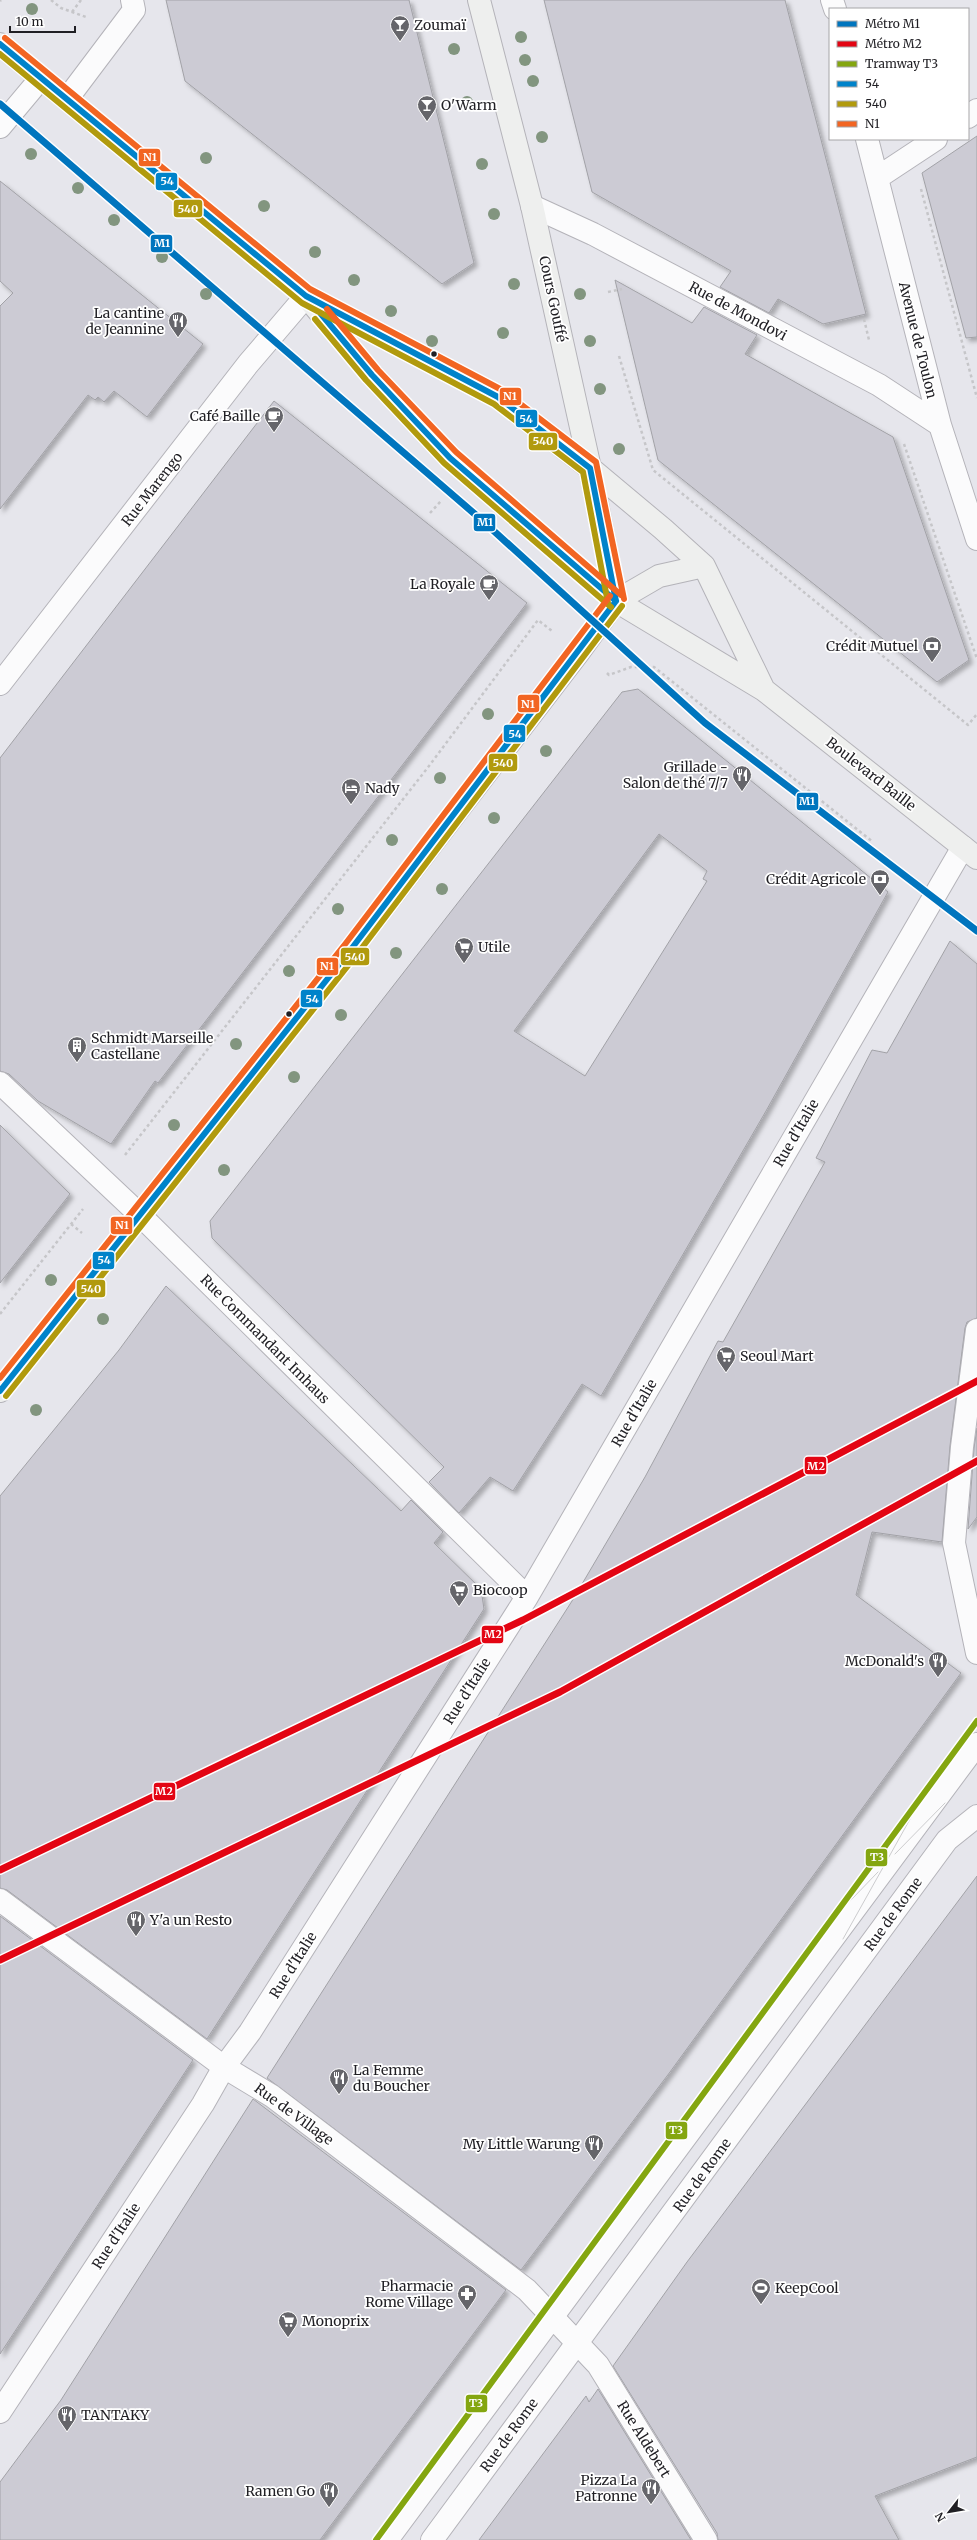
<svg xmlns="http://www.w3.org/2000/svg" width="977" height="2540" font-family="Merriweather,serif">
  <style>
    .building { fill: #cccbd4; stroke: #a2a2a7; fill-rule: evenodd; filter: url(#shadow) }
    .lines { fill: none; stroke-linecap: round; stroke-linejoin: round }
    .street-casing { stroke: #b4b3b9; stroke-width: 24 }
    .secondary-casing { stroke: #b4b3b9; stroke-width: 24 }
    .path { stroke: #c6c6c9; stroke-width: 2.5; stroke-dasharray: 3 3; stroke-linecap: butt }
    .street { stroke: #fbfbfc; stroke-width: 22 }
    .secondary { stroke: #eeefee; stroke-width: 22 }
    .tram { stroke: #ccccce; stroke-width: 1 }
    .bus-1-casing { stroke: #fff; stroke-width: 9 }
    .bus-2-casing { stroke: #fff; stroke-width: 9 }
    .bus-3-casing { stroke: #fff; stroke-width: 9 }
    .bus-1 { stroke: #0083ca; stroke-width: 6 }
    .bus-2 { stroke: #b19a0d; stroke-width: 6 }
    .bus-3 { stroke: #f26522; stroke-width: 6 }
    .tram-1-casing { stroke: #fff; stroke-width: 9 }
    .tram-1 { stroke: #84a610; stroke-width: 6 }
    .metro-1-casing { stroke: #fff; stroke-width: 10 }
    .metro-2-casing { stroke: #fff; stroke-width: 10 }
    .metro-1 { stroke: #0075be; stroke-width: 7 }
    .metro-2 { stroke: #e30513; stroke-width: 7 }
    .tree { fill: #82957f }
    .bus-dot { fill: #201f24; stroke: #fff; stroke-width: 1.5 }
    .labels { text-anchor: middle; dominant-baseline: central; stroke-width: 3.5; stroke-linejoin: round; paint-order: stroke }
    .poi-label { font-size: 14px; fill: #201f24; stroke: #fff; text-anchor: start }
    .street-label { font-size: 14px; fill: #201f24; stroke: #fff }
    .line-badge { stroke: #fff; stroke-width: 1.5 }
    .badge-label { font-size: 11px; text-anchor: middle; font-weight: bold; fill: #fff }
  </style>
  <defs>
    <filter id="shadow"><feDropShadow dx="3.5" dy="3.5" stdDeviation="2" flood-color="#0004"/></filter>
  </defs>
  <rect width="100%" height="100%" fill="#e6e6ec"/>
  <path class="building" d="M166,0H409L474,263L442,284L185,81Z
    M544,0H785L866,314L823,324L778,299L769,313L720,287L731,271L592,192Z
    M977,136V337L966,338L922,173Z
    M0,181L203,344L147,417L114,391L104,402L98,397L95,400L88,395L0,509V306L13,293L0,281Z
    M615,280L692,323L704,307L757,335L745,354L893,437L969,660L937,682L658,460Z
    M274,401L527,603L158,1083L155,1081L111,1144L38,1101L9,1074L0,1071V758Z
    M638,689L888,892L766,1111L601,1396L582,1384L513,1491L490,1477L459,1513L429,1482L444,1467L212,1238L210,1221L622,692ZM659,834L707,871L703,879L707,881L585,1076L514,1031Z
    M950,941L977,964V1318L967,1322L965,1328L950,1446L942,1542L872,1532L856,1595L961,1673L670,2072L521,2270L267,2078L572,1601L645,1477L718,1341L723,1342L825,1162L816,1158L872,1050L887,1053Z
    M0,1125L70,1194L0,1283Z
    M166,1286L401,1511L411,1500L443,1532L434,1543L481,1589L484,1609L207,2039L7,1890L0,1888V1496L119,1350Z
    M977,1428V1517L968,1529L974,1448Z
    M977,1876V2457L875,2496L899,2540H718L717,2533L613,2366L687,2262Z
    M0,1916L193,2060L0,2354Z
    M253,2099L506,2290L320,2540H0V2482L61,2400Z
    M598,2389L691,2540H479L586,2396L589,2402Z"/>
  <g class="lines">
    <g class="street-casing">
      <path id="street" d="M832,0L835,9
        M67,99L134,10L132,0
        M968,117L977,110
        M0,127L41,78
        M867,139L940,425L977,539
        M877,178L936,139
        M532,206L593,234L879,385L940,425
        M0,684L248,364L306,296
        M0,1083L140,1215L527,1597
        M977,1330L962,1447L954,1543L977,1653
        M0,1900L224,2067L272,2096L527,2290L598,2365L706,2540
        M0,2412L203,2104L224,2067L250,2032L527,1597L963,847
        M387,2540L977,1744
        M432,2540L947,1840L977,1816"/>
    </g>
    <g class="secondary-casing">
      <path id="secondary" d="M479,0L532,206L590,468L616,601
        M0,44L306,296L372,375L450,458L616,601L764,690L977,858
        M316,301L498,397L590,468L663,529L704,566L764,690
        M0,1391L352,948L579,652L616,601L659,576L704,566"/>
    </g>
    <path class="path" d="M51,0L61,8L86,17
      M0,1L1,0
      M72,12L81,0
      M921,189L977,398
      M608,292L622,289
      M864,319L869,340
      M619,356L653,470L968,725L977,714
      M904,444L977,659
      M430,513L441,501
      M607,673L609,675L631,667H654L873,842
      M125,1155L429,766L538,620L552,631
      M71,1224L82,1233
      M0,1314L83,1209"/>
    <use href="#street" class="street"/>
    <use href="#secondary" class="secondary"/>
    <path class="tram" d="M895,1854L945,1803
      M825,1927L878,1872
      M843,1939L928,1787"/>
    <g class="bus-1-casing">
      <path id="bus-1" d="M0,44L306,296L498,397L590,468L616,601
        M321,314L372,375L450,458L616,601
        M0,1391L352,948L616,601"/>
    </g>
    <g class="bus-2-casing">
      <path id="bus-2" d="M0,54L302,303L494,404L583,472L608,603
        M315,319L366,380L444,463L611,607
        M6,1396L358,953L622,606"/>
    </g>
    <g class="bus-3-casing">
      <path id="bus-3" d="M5,38L310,289L502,390L596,462L624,599
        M327,309L378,370L456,452L621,595
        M0,1378L346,943L610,596"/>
    </g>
    <use href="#bus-1" class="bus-1"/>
    <use href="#bus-2" class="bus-2"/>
    <use href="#bus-3" class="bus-3"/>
    <g class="tram-1-casing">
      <path id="tram-1" d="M376,2540L977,1721"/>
    </g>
    <use href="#tram-1" class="tram-1"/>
    <g class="metro-1-casing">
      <path id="metro-1" d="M0,104L484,522L705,723L977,931"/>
    </g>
    <g class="metro-2-casing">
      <path id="metro-2" d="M0,1870L523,1620L977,1381
        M0,1960L560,1692L977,1461"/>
    </g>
    <use href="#metro-1" class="metro-1"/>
    <use href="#metro-2" class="metro-2"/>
  </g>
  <g class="tree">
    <circle cx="32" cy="9" r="6"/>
    <circle cx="521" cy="37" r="6"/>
    <circle cx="454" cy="49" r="6"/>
    <circle cx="525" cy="60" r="6"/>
    <circle cx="533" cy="81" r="6"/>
    <circle cx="467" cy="102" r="6"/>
    <circle cx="542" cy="137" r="6"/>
    <circle cx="31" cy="154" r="6"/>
    <circle cx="206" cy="158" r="6"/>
    <circle cx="482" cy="164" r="6"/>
    <circle cx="78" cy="188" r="6"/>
    <circle cx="264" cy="206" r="6"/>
    <circle cx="494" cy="214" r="6"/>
    <circle cx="114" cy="220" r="6"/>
    <circle cx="315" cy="252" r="6"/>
    <circle cx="162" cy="257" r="6"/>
    <circle cx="354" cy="280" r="6"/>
    <circle cx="514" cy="284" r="6"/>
    <circle cx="206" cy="294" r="6"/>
    <circle cx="580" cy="294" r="6"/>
    <circle cx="391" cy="311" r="6"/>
    <circle cx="503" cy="333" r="6"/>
    <circle cx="432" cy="341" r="6"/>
    <circle cx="590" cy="341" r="6"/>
    <circle cx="600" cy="389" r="6"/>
    <circle cx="619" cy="449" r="6"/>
    <circle cx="488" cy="714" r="6"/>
    <circle cx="546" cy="751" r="6"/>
    <circle cx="440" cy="778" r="6"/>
    <circle cx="494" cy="818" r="6"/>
    <circle cx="392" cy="840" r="6"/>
    <circle cx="442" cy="889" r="6"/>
    <circle cx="338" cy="909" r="6"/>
    <circle cx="396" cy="953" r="6"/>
    <circle cx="289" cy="971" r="6"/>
    <circle cx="341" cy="1015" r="6"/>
    <circle cx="236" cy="1044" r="6"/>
    <circle cx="294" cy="1077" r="6"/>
    <circle cx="174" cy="1125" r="6"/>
    <circle cx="224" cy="1170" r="6"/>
    <circle cx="51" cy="1280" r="6"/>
    <circle cx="103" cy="1319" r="6"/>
    <circle cx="36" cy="1410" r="6"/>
  </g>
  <defs>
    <g id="bar-pin" transform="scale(1)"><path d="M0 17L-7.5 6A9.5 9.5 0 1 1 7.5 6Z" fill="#65656a" stroke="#fff"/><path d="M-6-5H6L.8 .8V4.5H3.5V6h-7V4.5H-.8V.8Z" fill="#fff"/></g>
    <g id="restaurant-pin" transform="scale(1)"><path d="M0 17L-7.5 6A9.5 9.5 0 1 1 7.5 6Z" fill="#65656a" stroke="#fff"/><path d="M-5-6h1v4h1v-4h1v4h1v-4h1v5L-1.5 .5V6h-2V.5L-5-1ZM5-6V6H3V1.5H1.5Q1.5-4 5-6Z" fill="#fff"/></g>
    <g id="cafe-pin" transform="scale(1)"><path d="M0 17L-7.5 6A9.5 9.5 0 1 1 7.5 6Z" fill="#65656a" stroke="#fff"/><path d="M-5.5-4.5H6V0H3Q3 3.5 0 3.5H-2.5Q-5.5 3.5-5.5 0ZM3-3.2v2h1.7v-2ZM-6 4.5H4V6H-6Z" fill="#fff"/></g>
    <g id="bank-pin" transform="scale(1)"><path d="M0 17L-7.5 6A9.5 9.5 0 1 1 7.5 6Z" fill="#65656a" stroke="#fff"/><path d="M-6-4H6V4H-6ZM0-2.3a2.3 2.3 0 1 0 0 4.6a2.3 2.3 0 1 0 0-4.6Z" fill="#fff"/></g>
    <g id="hotel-pin" transform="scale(1)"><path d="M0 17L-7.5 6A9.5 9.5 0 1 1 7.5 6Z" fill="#65656a" stroke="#fff"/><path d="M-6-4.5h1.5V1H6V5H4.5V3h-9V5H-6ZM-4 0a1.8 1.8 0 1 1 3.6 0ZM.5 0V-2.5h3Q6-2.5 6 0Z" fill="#fff"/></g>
    <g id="supermarket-pin" transform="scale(1)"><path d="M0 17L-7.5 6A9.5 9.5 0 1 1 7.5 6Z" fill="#65656a" stroke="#fff"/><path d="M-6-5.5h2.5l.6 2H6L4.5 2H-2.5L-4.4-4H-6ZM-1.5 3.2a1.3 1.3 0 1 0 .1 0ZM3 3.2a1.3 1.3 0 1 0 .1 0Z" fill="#fff"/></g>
    <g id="building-pin" transform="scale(1)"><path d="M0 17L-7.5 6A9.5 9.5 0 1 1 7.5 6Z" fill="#65656a" stroke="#fff"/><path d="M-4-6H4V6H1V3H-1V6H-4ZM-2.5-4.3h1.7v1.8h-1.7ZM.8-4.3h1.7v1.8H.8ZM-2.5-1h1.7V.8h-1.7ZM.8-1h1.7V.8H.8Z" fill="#fff"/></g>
    <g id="stadium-pin" transform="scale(1)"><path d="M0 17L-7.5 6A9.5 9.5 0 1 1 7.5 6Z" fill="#65656a" stroke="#fff"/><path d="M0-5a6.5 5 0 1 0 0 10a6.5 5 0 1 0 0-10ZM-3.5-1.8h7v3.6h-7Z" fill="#fff"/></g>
    <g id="pharmacy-pin" transform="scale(1)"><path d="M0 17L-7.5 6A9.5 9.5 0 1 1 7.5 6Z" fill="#65656a" stroke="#fff"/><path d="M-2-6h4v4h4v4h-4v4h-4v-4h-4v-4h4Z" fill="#fff"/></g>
  </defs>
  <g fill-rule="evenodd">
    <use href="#bar-pin" x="400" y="25"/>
    <use href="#bar-pin" x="427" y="105"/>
    <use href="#restaurant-pin" x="178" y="321"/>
    <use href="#cafe-pin" x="274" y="416"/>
    <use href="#cafe-pin" x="489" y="584"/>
    <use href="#bank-pin" x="932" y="646"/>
    <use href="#restaurant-pin" x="742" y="775"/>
    <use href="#hotel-pin" x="351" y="788"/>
    <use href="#bank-pin" x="880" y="879"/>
    <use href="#supermarket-pin" x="464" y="947"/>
    <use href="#building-pin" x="77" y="1046"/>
    <use href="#supermarket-pin" x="726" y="1356"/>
    <use href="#supermarket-pin" x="459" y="1590"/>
    <use href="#restaurant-pin" x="938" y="1661"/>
    <use href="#restaurant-pin" x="136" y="1920"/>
    <use href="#restaurant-pin" x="339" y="2078"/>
    <use href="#restaurant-pin" x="594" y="2144"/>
    <use href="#stadium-pin" x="761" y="2288"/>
    <use href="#pharmacy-pin" x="467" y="2294"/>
    <use href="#supermarket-pin" x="288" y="2321"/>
    <use href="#restaurant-pin" x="67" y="2415"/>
    <use href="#restaurant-pin" x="651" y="2488"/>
    <use href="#restaurant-pin" x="329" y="2491"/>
  </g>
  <g class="bus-dot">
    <circle cx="434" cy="354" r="3.5"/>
    <circle cx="289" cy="1014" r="3.5"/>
  </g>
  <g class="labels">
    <g class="poi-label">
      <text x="414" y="25">Zoumaï</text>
      <text x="441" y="105">O'Warm</text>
      <text x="164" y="313" text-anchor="end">La cantine<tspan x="164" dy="16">de Jeannine</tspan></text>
      <text x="260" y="416" text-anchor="end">Café Baille</text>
      <text x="475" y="584" text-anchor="end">La Royale</text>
      <text x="918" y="646" text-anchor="end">Crédit Mutuel</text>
      <text x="728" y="767" text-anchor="end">Grillade -<tspan x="728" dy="16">Salon de thé 7/7</tspan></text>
      <text x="365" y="788">Nady</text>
      <text x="866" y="879" text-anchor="end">Crédit Agricole</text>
      <text x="478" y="947">Utile</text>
      <text x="91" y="1038">Schmidt Marseille<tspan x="91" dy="16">Castellane</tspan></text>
      <text x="740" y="1356">Seoul Mart</text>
      <text x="473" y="1590">Biocoop</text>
      <text x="924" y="1661" text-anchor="end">McDonald's</text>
      <text x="150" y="1920">Y'a un Resto</text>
      <text x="353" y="2070">La Femme<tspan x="353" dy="16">du Boucher</tspan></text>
      <text x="580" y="2144" text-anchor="end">My Little Warung</text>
      <text x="453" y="2286" text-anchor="end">Pharmacie<tspan x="453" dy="16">Rome Village</tspan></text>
      <text x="775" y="2288">KeepCool</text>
      <text x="302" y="2321">Monoprix</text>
      <text x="81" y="2415">TANTAKY</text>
      <text x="637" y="2480" text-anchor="end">Pizza La<tspan x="637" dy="16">Patronne</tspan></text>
      <text x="315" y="2491" text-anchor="end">Ramen Go</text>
    </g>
    <g class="street-label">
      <text transform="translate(553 299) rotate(78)">Cours Gouffé</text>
      <text transform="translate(738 311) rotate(28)">Rue de Mondovi</text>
      <text transform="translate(918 340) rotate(76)">Avenue de Toulon</text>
      <text transform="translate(152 489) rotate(-52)">Rue Marengo</text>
      <text transform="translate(871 774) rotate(38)">Boulevard Baille</text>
      <text transform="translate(796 1133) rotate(-60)">Rue d'Italie</text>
      <text transform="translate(265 1339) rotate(45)">Rue Commandant Imhaus</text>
      <text transform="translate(634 1413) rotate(-60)">Rue d'Italie</text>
      <text transform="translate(467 1691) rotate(-58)">Rue d'Italie</text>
      <text transform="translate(893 1914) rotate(-54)">Rue de Rome</text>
      <text transform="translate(293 1965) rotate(-58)">Rue d'Italie</text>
      <text transform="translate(294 2114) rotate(36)">Rue de Village</text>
      <text transform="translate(702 2175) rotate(-54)">Rue de Rome</text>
      <text transform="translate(116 2236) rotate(-57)">Rue d'Italie</text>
      <text transform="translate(509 2435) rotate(-54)">Rue de Rome</text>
      <text transform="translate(644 2439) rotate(58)">Rue Aldebert</text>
    </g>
  </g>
  <g class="line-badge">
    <rect x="138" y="148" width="23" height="19" rx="4" fill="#f26522"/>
    <rect x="155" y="172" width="23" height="19" rx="4" fill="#0083ca"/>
    <rect x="173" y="199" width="30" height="19" rx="4" fill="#b19a0d"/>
    <rect x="150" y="234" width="23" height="19" rx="4" fill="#0075be"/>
    <rect x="499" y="387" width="23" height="19" rx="4" fill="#f26522"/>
    <rect x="515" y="409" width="23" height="19" rx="4" fill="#0083ca"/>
    <rect x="528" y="432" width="30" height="19" rx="4" fill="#b19a0d"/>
    <rect x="473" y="513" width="23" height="19" rx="4" fill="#0075be"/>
    <rect x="517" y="694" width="23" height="19" rx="4" fill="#f26522"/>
    <rect x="503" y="724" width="23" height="19" rx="4" fill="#0083ca"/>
    <rect x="488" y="753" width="30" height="19" rx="4" fill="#b19a0d"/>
    <rect x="796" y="792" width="23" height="19" rx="4" fill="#0075be"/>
    <rect x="340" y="947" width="30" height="19" rx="4" fill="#b19a0d"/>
    <rect x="316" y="957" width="23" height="19" rx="4" fill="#f26522"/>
    <rect x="300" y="989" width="23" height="19" rx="4" fill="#0083ca"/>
    <rect x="110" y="1216" width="23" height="19" rx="4" fill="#f26522"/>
    <rect x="92" y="1251" width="23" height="19" rx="4" fill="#0083ca"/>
    <rect x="76" y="1279" width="30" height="19" rx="4" fill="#b19a0d"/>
    <rect x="804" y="1456" width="23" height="19" rx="4" fill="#e30513"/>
    <rect x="481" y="1625" width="23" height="19" rx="4" fill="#e30513"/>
    <rect x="153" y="1782" width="23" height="19" rx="4" fill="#e30513"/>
    <rect x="865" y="1848" width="23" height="19" rx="4" fill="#84a610"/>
    <rect x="665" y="2121" width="23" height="19" rx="4" fill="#84a610"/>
    <rect x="465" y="2394" width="23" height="19" rx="4" fill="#84a610"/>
  </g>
  <g class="badge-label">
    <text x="150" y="161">N1</text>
    <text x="167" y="185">54</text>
    <text x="188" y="213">540</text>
    <text x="162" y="247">M1</text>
    <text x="510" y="400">N1</text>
    <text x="526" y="423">54</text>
    <text x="543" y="445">540</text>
    <text x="485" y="526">M1</text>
    <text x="528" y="708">N1</text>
    <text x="515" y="738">54</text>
    <text x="503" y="767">540</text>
    <text x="807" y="805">M1</text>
    <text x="355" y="961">540</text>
    <text x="327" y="970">N1</text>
    <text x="312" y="1003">54</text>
    <text x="122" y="1229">N1</text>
    <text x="104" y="1264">54</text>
    <text x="91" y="1293">540</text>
    <text x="816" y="1470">M2</text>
    <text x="493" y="1638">M2</text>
    <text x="164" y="1795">M2</text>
    <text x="877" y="1861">T3</text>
    <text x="676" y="2134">T3</text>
    <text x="476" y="2407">T3</text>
  </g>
  <rect x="829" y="8" width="140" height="132" fill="#ffffff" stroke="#a6a5a7"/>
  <rect x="837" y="21" width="20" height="6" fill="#0075be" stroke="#a6a5a7"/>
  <text x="865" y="28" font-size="12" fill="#201f24">Métro M1</text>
  <rect x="837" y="41" width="20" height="6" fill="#e30513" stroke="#a6a5a7"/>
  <text x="865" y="48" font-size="12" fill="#201f24">Métro M2</text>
  <rect x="837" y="61" width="20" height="6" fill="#84a610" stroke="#a6a5a7"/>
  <text x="865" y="68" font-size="12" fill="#201f24">Tramway T3</text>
  <rect x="837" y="81" width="20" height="6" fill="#0083ca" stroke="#a6a5a7"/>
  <text x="865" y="88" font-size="12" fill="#201f24">54</text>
  <rect x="837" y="101" width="20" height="6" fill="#b19a0d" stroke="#a6a5a7"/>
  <text x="865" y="108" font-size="12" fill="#201f24">540</text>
  <rect x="837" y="121" width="20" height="6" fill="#f26522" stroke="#a6a5a7"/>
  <text x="865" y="128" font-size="12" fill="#201f24">N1</text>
  <g transform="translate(949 2512) rotate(239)" stroke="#ffffff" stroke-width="3" paint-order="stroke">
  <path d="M0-3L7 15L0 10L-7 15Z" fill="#201f24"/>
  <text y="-6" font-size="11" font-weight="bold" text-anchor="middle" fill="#201f24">N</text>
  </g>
  <path d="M10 26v6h65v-6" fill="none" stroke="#201f24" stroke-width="2"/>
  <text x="16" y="26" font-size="12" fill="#201f24" stroke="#ffffff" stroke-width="3" paint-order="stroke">10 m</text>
</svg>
